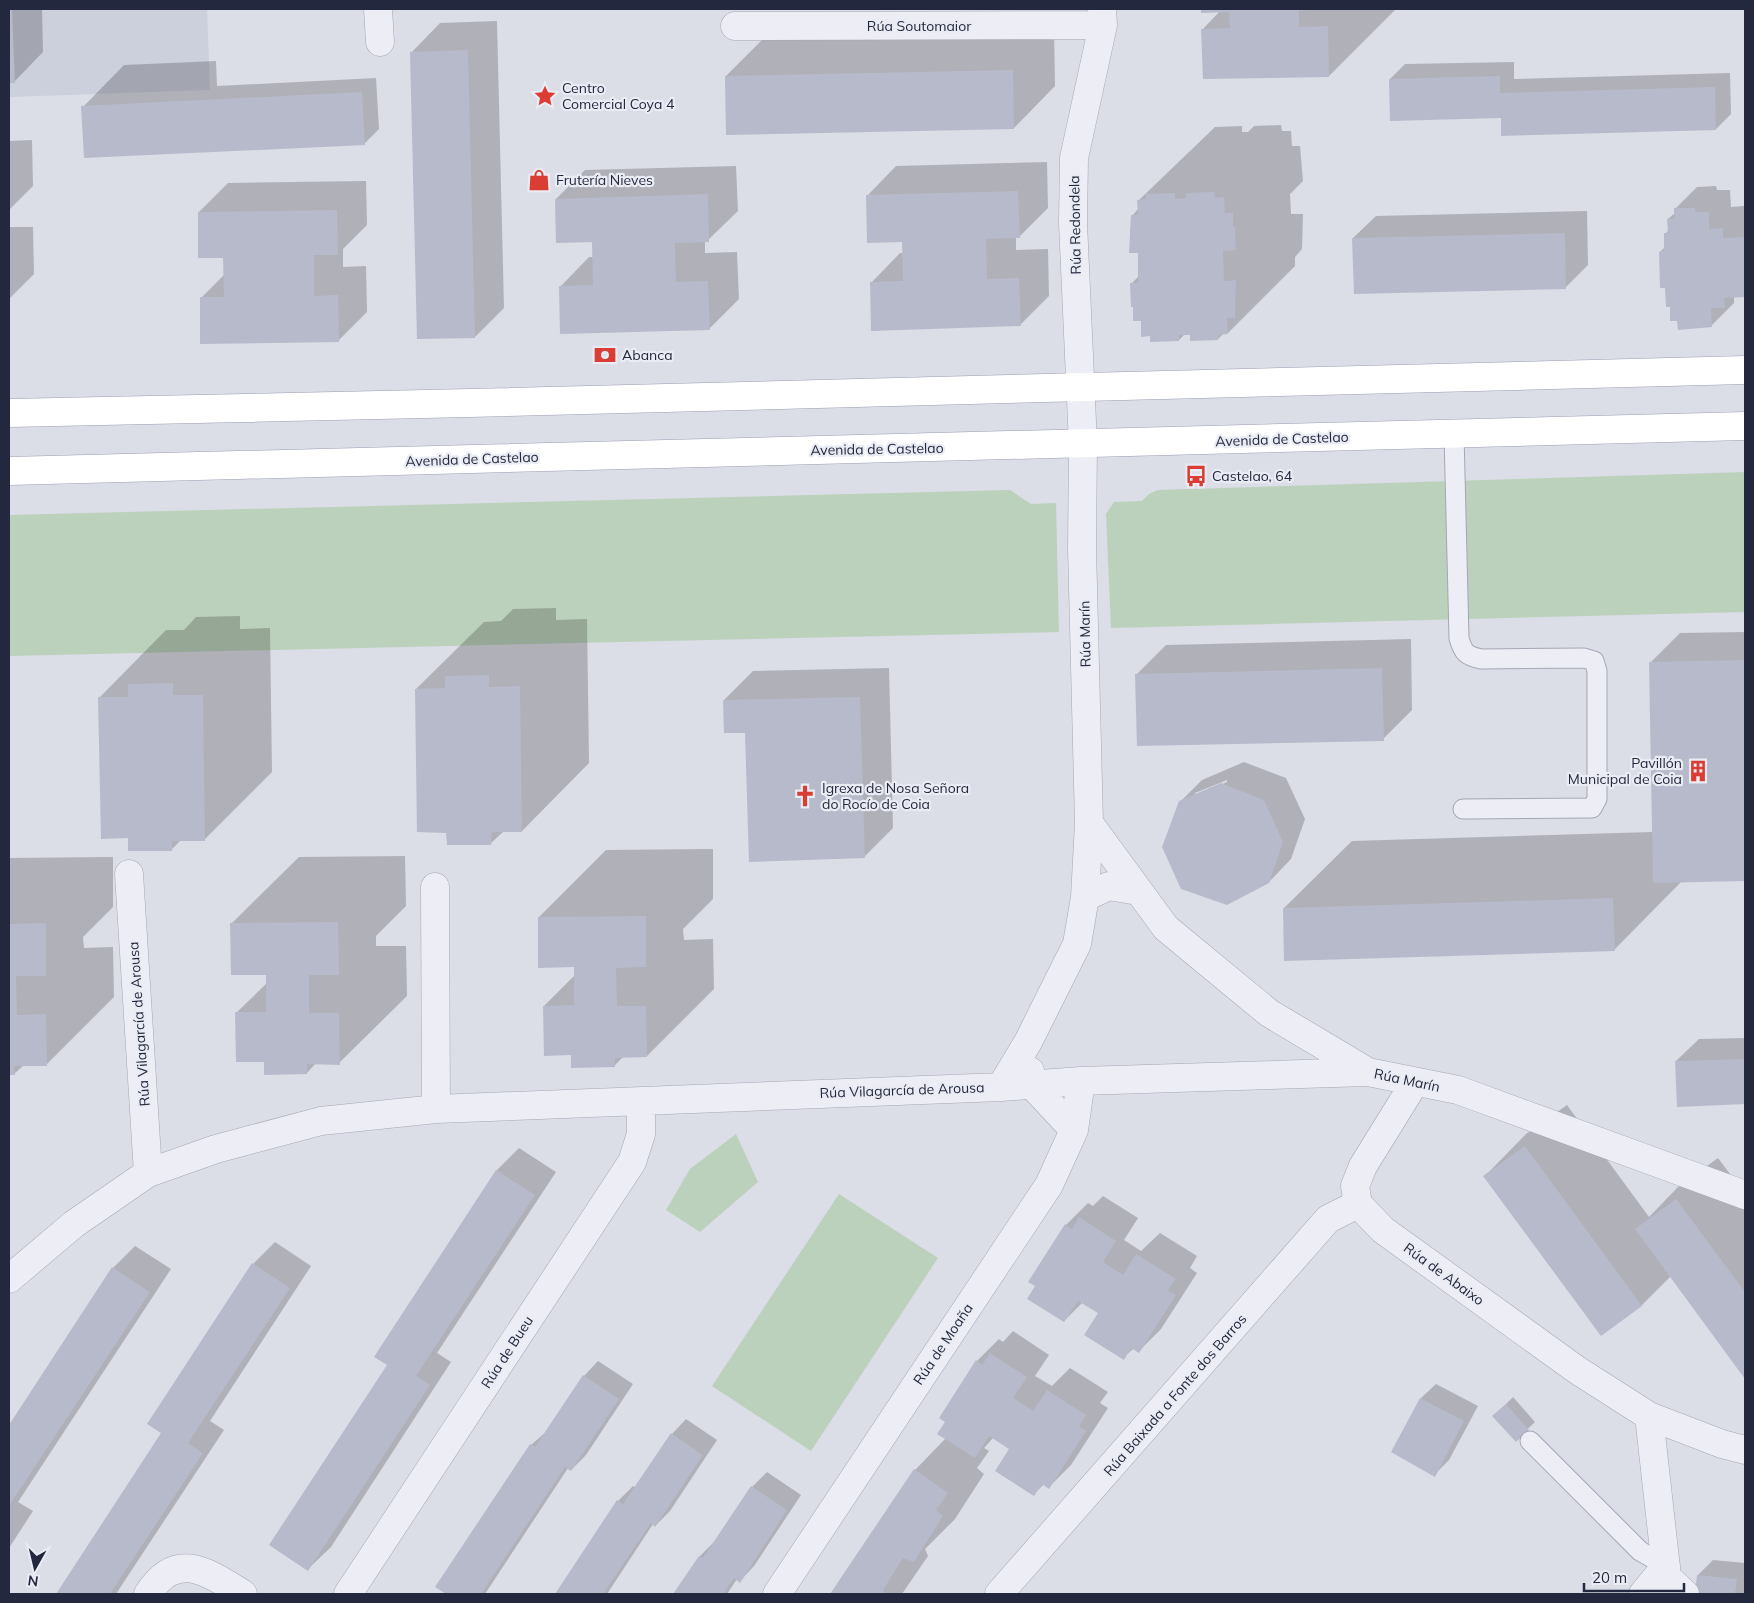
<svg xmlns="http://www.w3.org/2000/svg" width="1754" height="1603" font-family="Mulish,sans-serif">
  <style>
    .built { fill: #cccfdc }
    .green { fill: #bcd1bb }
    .shadow { fill: #0003; fill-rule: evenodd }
    .building { fill: #b7baca }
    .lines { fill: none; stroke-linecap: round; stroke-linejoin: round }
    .lane-casing { stroke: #a4a7b4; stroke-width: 21 }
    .street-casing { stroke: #a4a7b4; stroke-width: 29 }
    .primary-casing { stroke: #999eb3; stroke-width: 29 }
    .lane { stroke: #edeef5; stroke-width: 19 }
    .street { stroke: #edeef5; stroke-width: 28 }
    .primary { stroke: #fff; stroke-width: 28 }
    .labels { text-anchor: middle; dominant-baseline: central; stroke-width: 4.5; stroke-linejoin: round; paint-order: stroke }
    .street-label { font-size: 14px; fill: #24283e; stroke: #eaecf4 }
    .poi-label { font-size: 14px; fill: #24283e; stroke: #eaecf4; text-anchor: start }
  </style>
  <rect width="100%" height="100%" fill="#dbdde7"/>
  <path class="built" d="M9,9H207L210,90L9,97Z"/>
  <path class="green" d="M1745,472V612L1111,628L1106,514L1114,502L1142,501L1149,494L1158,490Z
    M1010,490L1031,504L1056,503L1059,632L9,656V515Z
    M736,1134L758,1182L700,1232L666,1210L690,1169Z
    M839,1194L938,1258L811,1451L712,1386Z"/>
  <path class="shadow" d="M9,9H42L43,52L14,82H9Z
    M1203,9H1396L1329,76L1203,29L1220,11L1203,12Z
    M1689,9H1724L1689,10Z
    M497,21L504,308L475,337L411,53L440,23Z
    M1054,29L1055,86L1014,128L726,76L768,34Z
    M216,61L217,86L376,78L379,129L364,144L83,107L124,65Z
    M1514,62V79L1730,73L1731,114L1716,129L1502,117L1390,79L1405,64Z
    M1281,125L1282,131H1291L1292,146H1300L1303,181L1290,194L1291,214H1303L1302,249L1295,257V266L1228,333H1224L1218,339L1185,334L1179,340L1142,320L1131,284L1140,275L1139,252H1130V230L1132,228V216L1139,208V200L1215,127L1242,126V132H1248L1254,126Z
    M32,140L33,186L9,210V141Z
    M1047,162L1048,208L1019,237H1016V250L1048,249L1049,296L1020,325L871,283L900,253H904L903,241L867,196L896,166Z
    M736,166L738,211L708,240L705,241V253L737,252L739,299L709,329L560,287L589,257H594L593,240L556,199L585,170Z
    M366,181L367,225L343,249V267L366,266L367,312L338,341L201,298L225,274L224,256L199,212L228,183Z
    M1716,186L1717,190H1730L1731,207L1744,206L1745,296H1734V303L1712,325L1678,319L1666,287L1660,252L1665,247V234L1669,230L1668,219L1675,213V209L1697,187Z
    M1587,211L1588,265L1566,287L1353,238L1376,216Z
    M9,227H33L34,274L9,299Z
    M556,608V620L587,619L589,763L522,831H504L491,843L448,831L416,689L484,622L501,621L513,609Z
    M240,616V629L270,628L272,772L204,840H181L171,850L129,837L99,698L166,630H184L196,617Z
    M1745,632V879L1682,881L1614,950L1284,908L1352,841L1653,832L1650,663L1680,633Z
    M1411,639L1412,710L1383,739L1137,674L1166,645Z
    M889,668L893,828L864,857L747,731L724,700L753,671Z
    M1244,762L1286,778L1305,819L1291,859L1269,882L1180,802L1202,780ZM1227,780V782L1195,796V793Z
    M713,849V899L683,929L684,940L713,939L714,989L647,1056H624L614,1066L572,1054L544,1006L575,975V966L539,917L606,850Z
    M405,856L406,906L376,936V946H406L407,996L339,1063H316L307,1073L265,1061L236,1013L268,982V973L231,924L299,857Z
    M113,857V907L83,937L84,948L113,947L114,997L47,1064L24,1065L14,1074H9V858Z
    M1745,1038V1103L1678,1105L1676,1061L1699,1039Z
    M1567,1105L1649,1217L1678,1187L1718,1158L1745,1194V1377L1671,1276L1642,1305L1601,1334L1485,1176L1526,1134Z
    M519,1148L556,1172L437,1353L451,1362L331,1547L308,1569L389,1365L375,1356L497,1170Z
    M1103,1196L1138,1218L1124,1240L1141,1251L1160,1233L1197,1256L1190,1268L1197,1273L1161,1329L1139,1351L1134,1348L1123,1358L1100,1313L1083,1302L1064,1321L1036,1286L1066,1225L1088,1203L1093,1206Z
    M275,1242L311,1266L210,1421L224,1430L116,1594H58L163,1433L253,1264Z
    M135,1246L171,1269L18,1502L33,1511L9,1548V1427L113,1268Z
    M1013,1331L1049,1355L1035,1376L1052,1386L1070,1368L1108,1392L1100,1403L1108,1408L1071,1465L1049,1487L1044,1484L1034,1494L1010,1449L993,1438L984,1448L989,1451L977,1468L984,1474L955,1519L925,1549L928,1556L902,1594H832L915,1470L946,1438L977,1361L999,1339L1003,1342Z
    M598,1361L633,1384L586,1455L571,1470L568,1468L485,1594H448L437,1587L531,1445L547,1431L584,1376Z
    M1436,1384L1478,1406L1449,1460L1434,1475L1393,1451L1421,1398Z
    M1513,1397L1535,1422L1516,1440L1501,1409Z
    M686,1419L717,1440L670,1511L655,1526L653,1524L607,1594H557L618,1501L633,1486L636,1488L672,1434Z
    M767,1472L801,1495L754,1566L740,1581L737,1579L727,1594H674L700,1556L714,1542L752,1487Z
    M1713,1560L1745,1563V1594H1697L1698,1575Z"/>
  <path class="building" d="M9,9H12L15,83H9Z
    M1201,9H1320L1299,11V27L1328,26L1329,77L1203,79L1201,29L1230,28L1229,12L1201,13Z
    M468,50L475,338L417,339L410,52Z
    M1013,70L1014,129L726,135L725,76Z
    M1500,76V93L1715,87L1716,130L1501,136V118L1390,121L1389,79Z
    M362,92L365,145L84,158L81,106Z
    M1018,191L1020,238L986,239L987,279L1019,278L1021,326L871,331L870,282L903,281L902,242L867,243L866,195Z
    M1214,192L1215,198L1224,197L1225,213H1233V227H1235L1236,250L1223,251L1224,281L1236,280L1235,318H1227L1228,334L1218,335V340L1190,341V335H1179V341L1150,342V336L1141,337V321H1133V307H1131L1130,283H1138V253H1129L1131,215H1138L1137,200L1146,199V194L1175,193V199L1186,198V193Z
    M708,194L709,242L675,243L676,282L708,281L710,330L560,334L559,286L593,285L592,242L556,243L555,199Z
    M1674,208H1695V212H1709V229L1723,228V238L1745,237V297L1724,298L1725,308H1711L1712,327L1678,330L1677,321H1670V307H1666L1665,288H1660L1659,252L1664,251V233H1668L1667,219H1674Z
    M337,210L338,255H314V296L338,295L339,342L200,344V297H224L223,258H198V212Z
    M1565,233L1566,289L1354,294L1352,238Z
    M1745,660V881L1653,883L1649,662Z
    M1382,668L1384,741L1137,746L1135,674Z
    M489,675V687L520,686L522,832H492L491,845H447L446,833L417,832L415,689L445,688V676Z
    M173,683V695H203L205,841H172V851H128V838L101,839L98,697H128V684Z
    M860,697L865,858L749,862L745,733H724L723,700Z
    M1221,783L1264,800L1283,842L1269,883L1227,905L1181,889L1162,847L1179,801Z
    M1613,898L1615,951L1284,961L1283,908Z
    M646,916V967L616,968L617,1006H646L647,1057L615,1058V1067L571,1068V1055L544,1056L543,1006L574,1005V967L538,968V917Z
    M338,922L339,975H309V1013H339L340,1065L307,1064V1074L264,1075V1062H236L235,1012H266V975H231L230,923Z
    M46,923V976H16L17,1015L46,1014L47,1066H14L15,1075H9V924Z
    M1745,1059V1104L1677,1107L1675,1061Z
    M1525,1146L1642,1306L1601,1336L1483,1176Z
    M496,1170L535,1195L416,1376L430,1385L308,1571L269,1545L387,1365L374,1357Z
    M1676,1199L1745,1292V1379L1635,1229Z
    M1079,1217L1116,1241L1103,1262L1123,1275L1136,1254L1176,1279L1168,1290L1176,1295L1139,1353L1131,1348L1124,1360L1084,1335L1098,1313L1078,1301L1064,1322L1027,1299L1035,1286L1028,1282L1065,1224L1072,1229Z
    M252,1263L290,1288L188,1443L203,1453L110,1594H56L161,1433L147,1424Z
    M112,1267L150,1292L9,1506V1425Z
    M990,1353L1027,1377L1013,1398L1033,1411L1047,1390L1086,1415L1079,1426L1086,1431L1049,1489L1042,1484L1034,1496L995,1471L1009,1449L989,1436L975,1458L937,1434L945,1422L939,1418L976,1360L982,1365Z
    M583,1375L619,1399L571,1471L565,1467L481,1594H446L435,1587L530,1444L535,1447Z
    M1420,1398L1464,1421L1435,1477L1391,1452Z
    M1506,1404L1529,1430L1516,1442L1492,1416Z
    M671,1433L703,1455L655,1527L651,1523L603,1594H555L617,1500L623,1504Z
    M914,1469L948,1493L936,1510L943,1516L914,1562L903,1558L883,1590L885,1594H830Z
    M751,1486L787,1510L740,1583L734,1578L723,1594H673L699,1556L703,1558Z
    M1697,1575L1737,1579L1735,1594H1695Z"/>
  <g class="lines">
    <g class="lane-casing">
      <path id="lane" d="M1454,434L1459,638C1463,653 1467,656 1481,659L1584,658L1594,661L1597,671V799L1592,808L1463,809
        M1530,1441L1640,1551L1666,1566"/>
    </g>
    <g class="street-casing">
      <path id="street" d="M378,9L380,42
        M735,26L1103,25
        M1089,823L1166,928L1269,1013L1368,1072L1458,1090L1745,1195
        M129,874L148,1173
        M435,887L436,1109
        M1085,897L1109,886L1138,891
        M1030,1071L1031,1084L1074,1130
        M1415,1082L1363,1166L1355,1186L1358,1204L1383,1230L1577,1370L1649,1416L1722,1444L1745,1450
        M1001,1087L1028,1042L1077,944L1085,897L1089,823L1082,548L1083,444L1073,223L1074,158L1103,25L1102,9
        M9,1279L74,1224L148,1173L216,1149L321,1121L436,1109L1001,1087L1081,1081L1368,1072
        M1649,1416L1667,1577L1685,1594
        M148,1594C177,1549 207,1572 243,1594
        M348,1594L632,1162L641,1134V1102
        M777,1594L1049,1185L1074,1130L1081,1081
        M999,1594L1328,1219L1358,1204
        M1643,1594L1666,1566"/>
    </g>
    <g class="primary-casing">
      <path id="primary" d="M9,413L470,403L1745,370
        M9,471L1745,426"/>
    </g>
    <use href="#lane" class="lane"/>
    <use href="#street" class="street"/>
    <use href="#primary" class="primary"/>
  </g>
  <defs>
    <g id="sight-bare" transform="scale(1.725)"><path d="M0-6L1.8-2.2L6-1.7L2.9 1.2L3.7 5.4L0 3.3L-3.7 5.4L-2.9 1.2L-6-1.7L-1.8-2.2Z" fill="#d93d33" stroke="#eaecf4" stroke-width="2.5" paint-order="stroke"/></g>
    <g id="shop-bare" transform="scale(1.725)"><path d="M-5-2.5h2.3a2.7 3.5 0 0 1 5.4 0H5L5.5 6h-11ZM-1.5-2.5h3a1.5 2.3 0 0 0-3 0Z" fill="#d93d33" stroke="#eaecf4" stroke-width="2.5" paint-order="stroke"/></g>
    <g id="bank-bare" transform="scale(1.725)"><path d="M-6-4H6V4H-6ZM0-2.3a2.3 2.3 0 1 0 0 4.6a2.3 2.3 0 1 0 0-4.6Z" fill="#d93d33" stroke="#eaecf4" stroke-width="2.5" paint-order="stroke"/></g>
    <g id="bus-bare" transform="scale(1.725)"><path d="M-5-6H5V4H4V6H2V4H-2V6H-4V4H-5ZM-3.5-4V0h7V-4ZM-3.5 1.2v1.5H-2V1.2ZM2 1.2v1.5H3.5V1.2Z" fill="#d93d33" stroke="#eaecf4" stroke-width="2.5" paint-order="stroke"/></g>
    <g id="building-bare" transform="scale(1.725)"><path d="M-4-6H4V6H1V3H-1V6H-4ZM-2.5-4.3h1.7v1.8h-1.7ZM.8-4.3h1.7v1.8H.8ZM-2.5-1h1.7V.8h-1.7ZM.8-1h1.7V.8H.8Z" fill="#d93d33" stroke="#eaecf4" stroke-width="2.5" paint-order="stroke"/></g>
    <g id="church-bare" transform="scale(1.725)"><path d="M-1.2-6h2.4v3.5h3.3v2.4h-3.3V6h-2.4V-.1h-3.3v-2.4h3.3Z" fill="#d93d33" stroke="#eaecf4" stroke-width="2.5" paint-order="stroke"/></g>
  </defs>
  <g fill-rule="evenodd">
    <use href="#sight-bare" x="545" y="96"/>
    <use href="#shop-bare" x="539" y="180"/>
    <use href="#bank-bare" x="605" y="355"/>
    <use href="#bus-bare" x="1196" y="476"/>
    <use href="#building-bare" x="1698" y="771"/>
    <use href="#church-bare" x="805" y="796"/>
  </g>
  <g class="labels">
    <g class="street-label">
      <text x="919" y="26">Rúa Soutomaior</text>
      <text transform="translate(1075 225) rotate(-91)">Rúa Redondela</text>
      <text transform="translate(1282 439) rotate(-2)">Avenida de Castelao</text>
      <text transform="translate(877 449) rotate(-1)">Avenida de Castelao</text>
      <text transform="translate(472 459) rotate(-2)">Avenida de Castelao</text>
      <text transform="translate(1085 634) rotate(-91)">Rúa Marín</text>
      <text transform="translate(139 1024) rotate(-94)">Rúa Vilagarcía de Arousa</text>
      <text transform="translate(1407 1080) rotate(12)">Rúa Marín</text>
      <text transform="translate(902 1090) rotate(-2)">Rúa Vilagarcía de Arousa</text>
      <text transform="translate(1444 1274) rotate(36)">Rúa de Abaixo</text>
      <text transform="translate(943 1344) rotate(-56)">Rúa de Moaña</text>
      <text transform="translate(507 1352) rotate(-57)">Rúa de Bueu</text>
      <text transform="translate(1175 1395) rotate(-49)">Rúa Baixada a Fonte dos Barros</text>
    </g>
    <g class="poi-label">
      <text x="562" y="88">Centro<tspan x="562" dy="16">Comercial Coya 4</tspan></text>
      <text x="556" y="180">Frutería Nieves</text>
      <text x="622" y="355">Abanca</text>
      <text x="1212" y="476">Castelao, 64</text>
      <text x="1682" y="763" text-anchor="end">Pavillón<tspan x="1682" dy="16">Municipal de Coia</tspan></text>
      <text x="822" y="788">Igrexa de Nosa Señora<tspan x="822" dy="16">do Rocío de Coia</tspan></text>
    </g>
  </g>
  <rect width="1754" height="1603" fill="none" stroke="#24283e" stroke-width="20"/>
  <g transform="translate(35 1568) rotate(188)" stroke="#eaecf4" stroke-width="4" paint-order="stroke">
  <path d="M0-4L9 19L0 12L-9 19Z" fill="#24283e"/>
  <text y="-8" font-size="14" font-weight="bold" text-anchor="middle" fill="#24283e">N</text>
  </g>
  <path d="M1584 1583v8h100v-8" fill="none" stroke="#24283e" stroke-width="2.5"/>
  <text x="1592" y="1583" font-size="15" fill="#24283e" stroke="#eaecf4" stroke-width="4" paint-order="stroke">20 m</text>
</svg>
